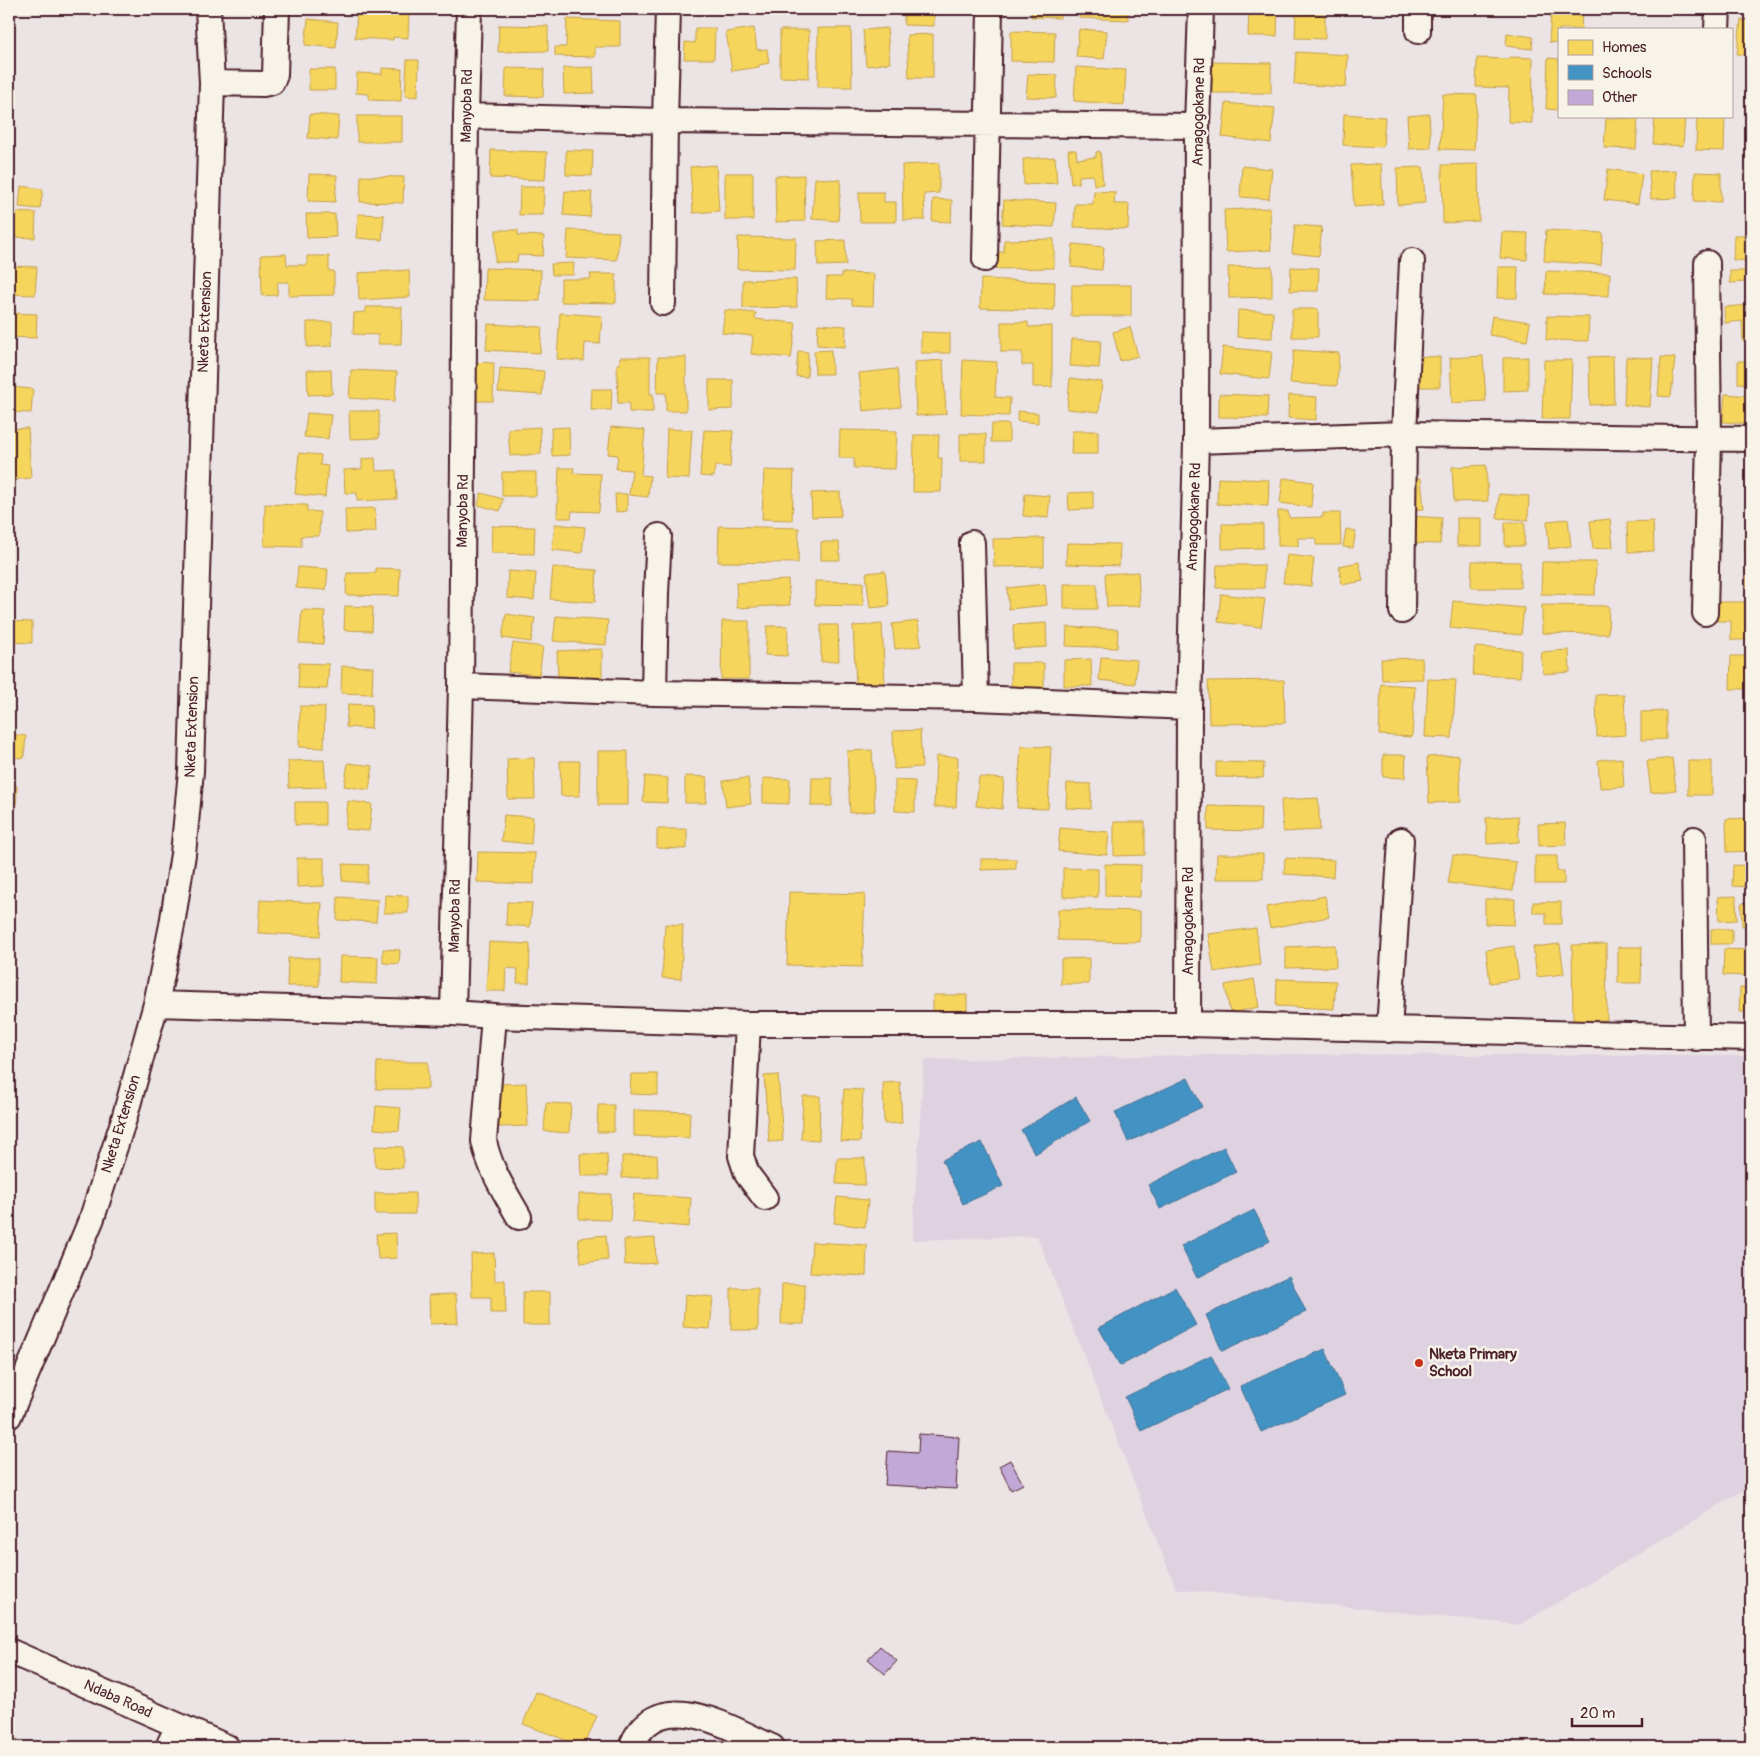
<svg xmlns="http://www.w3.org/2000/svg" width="1760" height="1756" font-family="Pangolin,sans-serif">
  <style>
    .built { fill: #dfd2e0 }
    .homes { fill: #f6d55c; stroke: #c29e4d }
    .schools { fill: #4393c3; stroke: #457095 }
    .building { fill: #c2a8d6; stroke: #4a1f2b }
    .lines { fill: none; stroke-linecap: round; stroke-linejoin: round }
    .minor-casing { stroke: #4a1f2b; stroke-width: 28 }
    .minor { stroke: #f7f3e8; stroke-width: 24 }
    .poi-dot { fill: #c8321e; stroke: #f7f3e8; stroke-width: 2 }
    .labels { text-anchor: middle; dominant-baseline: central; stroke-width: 5; stroke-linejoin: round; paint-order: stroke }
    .street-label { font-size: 15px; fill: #4a1f2b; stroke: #f7f3e8 }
    .poi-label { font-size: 15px; font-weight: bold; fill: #4a1f2b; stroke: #f7f3e8; text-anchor: start }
  </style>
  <rect width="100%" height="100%" fill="#ece4e4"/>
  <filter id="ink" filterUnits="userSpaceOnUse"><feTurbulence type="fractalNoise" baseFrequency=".02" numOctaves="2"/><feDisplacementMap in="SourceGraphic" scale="10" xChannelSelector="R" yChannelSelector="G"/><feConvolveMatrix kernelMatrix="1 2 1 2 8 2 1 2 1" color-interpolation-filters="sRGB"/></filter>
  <g filter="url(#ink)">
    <path class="built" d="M1246,1054L1751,1056V1486L1520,1625L1176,1589L1037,1236L912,1240L924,1060Z"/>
    <path class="homes" d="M376,9H401V12H409L408,38L393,37V40L355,38L357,12L375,13Z
      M773,9H803L804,13L774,15Z
      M821,9H849V11L821,10Z
      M1032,9H1061L1060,18L1031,17Z
      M1080,9H1128V20L1079,18Z
      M1249,9H1278L1277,36H1248Z
      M904,13L934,14V26L904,25Z
      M1296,13L1325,14V39L1295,38Z
      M1551,14L1582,16L1581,29H1559V43L1549,42Z
      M308,19L338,22L336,48L305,45Z
      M567,19L620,21V47H595V57L555,56V47H566Z
      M1741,20L1751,21V56L1737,54Z
      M499,25L548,26V51L498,52Z
      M695,28H715L714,59H684L685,42L695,43Z
      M754,28L757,50L767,49L769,63L759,65V67L732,71L726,32Z
      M818,28H851L852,87H818Z
      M887,28L890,63L866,66L863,30Z
      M1079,29L1107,31L1104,59L1076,57Z
      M780,30H809V78L780,77Z
      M1011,31L1055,32L1054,62L1011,61Z
      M1507,33L1533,37L1532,49L1506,46Z
      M933,34V78H909L907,35Z
      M1296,52L1348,55L1346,87L1294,84Z
      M1509,57L1533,58L1532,123L1508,122L1509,88L1476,87L1477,58L1509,59Z
      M1548,58L1559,59V110L1546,109Z
      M407,60H419L418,97L405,96Z
      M1210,62L1271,63V93H1209Z
      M1747,65H1751V93H1747Z
      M593,67L594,93L564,94L563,68Z
      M1076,67L1126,70L1124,105L1074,101Z
      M382,68L402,69L401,101L369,100V94L356,93L357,73L382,74Z
      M506,68L544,69L543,97L505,96Z
      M309,69H335V90H309Z
      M1028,74L1057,75L1056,98L1026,97Z
      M1443,94L1477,95L1474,150L1440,149Z
      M1226,103L1275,108L1271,143L1222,137Z
      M310,114L339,116L337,140L308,138Z
      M1344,114L1385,117L1383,147L1343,145Z
      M1429,114L1431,148L1409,149L1407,116Z
      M357,116H402V142H357Z
      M1655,116H1685L1683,146L1653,144Z
      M1697,116H1725L1724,151L1696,150Z
      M1606,118L1638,119L1636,149L1604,148Z
      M491,150L547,152L545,180L490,178Z
      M566,150L593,151L592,176L566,175Z
      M1068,150H1076L1077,159L1096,157V152L1100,151L1103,184L1094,185L1093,175L1079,176V183L1071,184Z
      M1055,157L1057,183L1024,185L1023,159Z
      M939,163V193L924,194L925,220H903L902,165Z
      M1381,164L1383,205L1354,207L1351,165Z
      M1478,164L1479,221L1443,223L1442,165Z
      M716,165L719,211L693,213L690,167Z
      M1242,166L1272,169L1269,199L1240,197Z
      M1423,167L1425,203L1398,205L1397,168Z
      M1608,169L1642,174L1638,204L1604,200Z
      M1676,170L1677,198L1651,199L1649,171Z
      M1695,172L1721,173V202L1694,201Z
      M725,173H753V220H725Z
      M309,174L337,175L335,202L308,201Z
      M804,175L805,221L776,222L775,176Z
      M361,176L404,177L403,203L360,202Z
      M815,178L841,180L838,221L812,219Z
      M21,186L43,189L40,209L19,207Z
      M520,187H544L543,215H519Z
      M565,191L592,192L590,217L563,215Z
      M1094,191L1115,192L1114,204H1129L1128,229L1074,227L1075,204H1093Z
      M859,192H884V202H896V222H860Z
      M933,199L952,200L951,222L932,221Z
      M1004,200L1056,203L1054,227L1002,224Z
      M1270,208L1271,250L1226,252L1224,210Z
      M9,212L36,213L35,238L9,237Z
      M306,214H335L336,237L307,238Z
      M358,214L384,215L382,240L356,238Z
      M1295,225L1322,227L1319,256L1292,253Z
      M496,230H518V235L544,236L543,256L518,255L517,262H495Z
      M568,230L619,232L617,260L566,258Z
      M1546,230L1603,233L1601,265L1544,261Z
      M1502,232L1528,233L1527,260L1500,258Z
      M1734,235H1751V261L1733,260Z
      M738,237L796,238L795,270L737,269Z
      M1054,239V268L995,269V252H1004V240Z
      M845,240L846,265L818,266L817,241Z
      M1073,244L1104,247L1102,270L1071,267Z
      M286,254L287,265H307V256H329V271H334V295L289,296V282H278L277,295L262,296L261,255Z
      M574,263L573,275H552L551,264Z
      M9,266L37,267L35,295L9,294Z
      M1272,266V297L1229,298L1228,267Z
      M1291,267L1319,268L1318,291H1290Z
      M1498,267H1518L1517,298H1497Z
      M485,268L541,270L540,301L484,300Z
      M409,270L410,297L359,300L358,273Z
      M1546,271L1610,273L1609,296L1545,294Z
      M1730,271H1746V282L1730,283Z
      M1750,271H1751V294H1749Z
      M842,273L874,274L873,306L852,305V299L826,298L827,277H842Z
      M590,274H616V303L561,302V279H591Z
      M796,279L797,307L743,308V280Z
      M981,279L1055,282L1054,310L980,308Z
      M1072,285H1131V316H1071Z
      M1751,305V341L1743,342L1742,321L1725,323L1724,307Z
      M366,307H402L401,344H378V335L353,334L354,313L366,312Z
      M1292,309H1318V337H1292Z
      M725,310L756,313L755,319L796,323L791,358L751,354L753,336L722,333Z
      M1238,310L1273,312L1272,338L1237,337Z
      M9,313L37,314L36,338L9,337Z
      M560,313L602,316L600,344L585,343L584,361L557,359Z
      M1492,316L1530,322L1527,341L1489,335Z
      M1547,316L1589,317L1588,341L1546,340Z
      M307,322H332V346L307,347Z
      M1001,322H1028V327L1052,326V387H1033V365H1022V352H1001Z
      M488,324L542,327L540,353L486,350Z
      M818,324L846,326L845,347L817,345Z
      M1130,327L1138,356L1120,361L1113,332Z
      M921,332L950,333V353H921Z
      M1072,339L1101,341L1099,368L1070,366Z
      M1223,347L1272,352L1269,379L1220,374Z
      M831,350L832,374H815L814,351Z
      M1294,350L1339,353L1337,386L1290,383Z
      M798,351L808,352L807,377L796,376Z
      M1414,356L1440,357V387H1414Z
      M1483,356L1486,401L1452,403L1450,358Z
      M1613,356L1614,404L1590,405L1589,357Z
      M620,357H650V394H653V412H629V403H618L617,364H620Z
      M658,357H686V411H666V393H657Z
      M1528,357V390L1503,391V358Z
      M1626,357L1653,358L1650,407L1624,405Z
      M1661,357L1675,358L1671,397L1658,396Z
      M943,360L946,414L916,416L914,362Z
      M963,360L997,362L995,397L1010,398L1009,416L961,414Z
      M1544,360H1572L1570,419H1542Z
      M1738,361H1751V384L1738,383Z
      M471,362L494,363L493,401H469Z
      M500,368L544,371L542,395L498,392Z
      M331,369L332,394L308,395L307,370Z
      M897,369L901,407L863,411L859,373Z
      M351,370L397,372L395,401L349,398Z
      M1070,378L1102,382L1099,412L1067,409Z
      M709,380H733V409L709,410Z
      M9,387L33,389L31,413L9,412Z
      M592,389H612L611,410H591Z
      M1219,394L1268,396L1267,418L1219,417Z
      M1725,394L1751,396V424L1723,422Z
      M1289,395L1317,397L1316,420L1288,418Z
      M349,411H379V438L350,439Z
      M1018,411L1038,413V423L1017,421Z
      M307,413L331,415L328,439L304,437Z
      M992,424H1009V442H991Z
      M540,427L541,454L510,456L508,429Z
      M569,427L570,455L552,456L551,428Z
      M611,427L645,430L641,475L650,476L648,497L629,495L632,470L616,469L618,455L608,454Z
      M28,428L31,478L9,480V429Z
      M667,429L692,430L689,479L665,478Z
      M704,430L733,431L730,467L715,466L714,477L700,476Z
      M840,430L897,431L895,469L854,468V458H839Z
      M1072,431H1098V454H1071Z
      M960,434H986V461H960Z
      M914,435H939L938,458H942L941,492H913Z
      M299,453L321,455L320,465L328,466L325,497L295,494Z
      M375,458L376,471L396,470L397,499L357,501V493H345L344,470L362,469V459Z
      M1486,465L1488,501L1454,502L1452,467Z
      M559,468H574L573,473L601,474L599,512L572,511L571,518H557Z
      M764,470L794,471L792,520L762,519Z
      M502,472H536V496H502Z
      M1218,478L1269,480L1268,506L1217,504Z
      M1283,478L1313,482L1311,507L1280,503Z
      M1421,478L1424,509L1411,510L1408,479Z
      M840,492L841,516L812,517L811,493Z
      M1093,492V509L1069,510L1068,493Z
      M481,493L503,499L500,511L478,505Z
      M615,494H627V511L616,512Z
      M1025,494L1050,496L1048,518L1023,516Z
      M1499,494L1529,496L1528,520L1497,518Z
      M265,504L307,505V511L320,512L319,536H301V547L264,546Z
      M375,508L376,532L346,533L345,509Z
      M1278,511H1288L1289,518L1323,517V513H1340L1341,545H1316V538H1298V546H1278Z
      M1409,516L1442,518L1440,544L1408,543Z
      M1457,518H1482V546H1457Z
      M1568,519L1571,546L1549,549L1547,521Z
      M1610,519L1613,547L1593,549L1590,521Z
      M1653,521L1654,551L1628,552L1627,522Z
      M1505,522H1525L1524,546H1505Z
      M555,524L585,527L582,553L552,550Z
      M1222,524H1263V548L1222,549Z
      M492,526L535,527L534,554L491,553Z
      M719,526L799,528L798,563L718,562Z
      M1346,529L1356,531L1353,548L1343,547Z
      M1745,529H1751V553H1745Z
      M1044,538V566L994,567L993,539Z
      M821,542H839L840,560H821Z
      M1067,543L1120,544L1119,566L1066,564Z
      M1287,555L1314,558L1311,586L1283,583Z
      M1472,561L1520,562V588H1471Z
      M1359,562L1363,581L1342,585L1339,566Z
      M1542,562H1596L1595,595L1541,594Z
      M1217,565H1264V588H1216Z
      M298,567L328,569L326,590L296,588Z
      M553,567L597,570L595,602L550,599Z
      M376,568L400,569L399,596L346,595L347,573H376Z
      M508,571L536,573L534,600L507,598Z
      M885,571L889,606L870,608L866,573Z
      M1746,571H1751V596H1747Z
      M1138,572L1140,606L1107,607L1105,574Z
      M788,580L790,605L737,608L736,583Z
      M815,581L863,582V606L815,605Z
      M1045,584L1047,605L1009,609L1007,588Z
      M1064,584H1097V609H1064Z
      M1221,594L1265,599L1261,627L1218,622Z
      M1453,601L1524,608L1521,635L1450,628Z
      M1710,602H1751V640H1731V621H1710Z
      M1542,605L1609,606L1608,634L1542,633Z
      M345,606L373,607L372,631L344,630Z
      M302,610L325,611L323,644L299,643Z
      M506,614L535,618L531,642L502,638Z
      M556,616L608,620L606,645L553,641Z
      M9,621L32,622V643L9,642Z
      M722,621H749V679H721Z
      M918,621L921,646L895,649L892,624Z
      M1046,623L1047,647L1014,649L1013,625Z
      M882,624L885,683L856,685L853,626Z
      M821,625H838L839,661L821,662Z
      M767,626H788L787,656L765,655Z
      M1067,627L1118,629L1117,648L1066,646Z
      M513,643L543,647L539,675L508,672Z
      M1475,647L1521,650L1520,677L1473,675Z
      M602,649V680L558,682L557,651Z
      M1569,650L1570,672L1543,674L1541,652Z
      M1731,656H1751V689H1730Z
      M1101,657L1137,660L1135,684L1099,680Z
      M1422,658L1423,679L1382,680L1381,659Z
      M1091,659L1092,686H1064V660Z
      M299,663L329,664L327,689L298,688Z
      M1011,663H1044V691H1011Z
      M342,666L373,667L372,694L341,693Z
      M1428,679L1456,680L1452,738L1425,737Z
      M1284,680L1285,723L1209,724L1208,681Z
      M1381,684L1415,686L1412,737L1379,735Z
      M1624,694L1626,735L1597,737L1596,695Z
      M348,704L372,705L371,729L346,727Z
      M300,706L325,707L324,748L299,747Z
      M1666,711V739L1641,740V712Z
      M920,730L922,767L894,769L893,731Z
      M9,734L26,736L24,758L9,757Z
      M1021,746L1051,747L1048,809L1017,808Z
      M872,750L875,811L850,813L847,751Z
      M598,751H628V805H598Z
      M1383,755H1406L1405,778L1383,777Z
      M1459,755L1461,802L1429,803L1427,757Z
      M936,756L958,757L956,807H934Z
      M534,758L535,799H508L507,759Z
      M1622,758L1624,787L1600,788L1598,760Z
      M1672,758L1676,790L1651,793L1647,761Z
      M324,760L326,787L289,788L288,761Z
      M560,761H580L579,796H561Z
      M1688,761H1712V795H1688Z
      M1216,762L1264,763L1263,778L1216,777Z
      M348,763L373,766L369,790L344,786Z
      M645,776L668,778L667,803L643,802Z
      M685,776L707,777L706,803H685Z
      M979,777L1004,779L1002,809L976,806Z
      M748,778L751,804L726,807L723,781Z
      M763,778L790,779L789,804L763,803Z
      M812,778H832V806H811Z
      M895,780L915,781V812L895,811Z
      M1067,783L1091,784V809L1066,808Z
      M9,786H17L16,809H9Z
      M1318,798L1320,830L1283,832L1281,800Z
      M348,801L372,804L369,831L345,829Z
      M295,802H325V825H295Z
      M1208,806L1261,807L1260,831L1208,830Z
      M504,815L533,817L531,844L501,841Z
      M1518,816L1519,842L1487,844L1486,818Z
      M1751,818V851L1727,852L1726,819Z
      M1114,822H1145V855L1114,856Z
      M1565,823L1566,845L1539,846L1538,824Z
      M1060,828L1109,832L1107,855L1058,851Z
      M657,829H687V849L657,848Z
      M478,852L535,853L534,884L477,882Z
      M1217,854H1263V879H1216Z
      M1453,855L1516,862L1513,891L1448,883Z
      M1535,856H1557V871H1564V884H1535Z
      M297,858H324V886L297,887Z
      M1285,858L1334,860L1333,877L1284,874Z
      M981,859H1016V869L981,870Z
      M343,864L369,865L367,883L342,881Z
      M1105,864L1141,865L1140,897L1105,896Z
      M1733,865L1751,866V887L1732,886Z
      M1063,868L1098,869V897H1063Z
      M789,892L865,894L862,967L787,965Z
      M385,895L408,896V913H384Z
      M1325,896L1329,917L1270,928L1266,907Z
      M1736,896L1737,920L1719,921L1718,897Z
      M338,897L378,900L376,922L337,920Z
      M1485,899H1515L1514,925L1485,924Z
      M260,900L322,903L320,936L258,933Z
      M507,902L532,903L530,927L506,925Z
      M1533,902H1561V924H1546V913H1533Z
      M1751,903V926H1742L1741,904Z
      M1058,909L1140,911V942L1058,940Z
      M665,924L683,925L681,979L662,978Z
      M1256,928L1260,965L1214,972L1208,934Z
      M1711,929H1732V944H1711Z
      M489,942L530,944L529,983H517L518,969L506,968L505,991H486Z
      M1560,944L1564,974L1537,977L1533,947Z
      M1606,944L1607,1020L1573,1021L1572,945Z
      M1335,945L1336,967L1286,968V947Z
      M1514,946L1519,979L1490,983L1486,950Z
      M1618,947H1642L1641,983H1618Z
      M383,949L400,950L399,964L383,963Z
      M1724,949L1751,950V976L1723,975Z
      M340,956L378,957L377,984L339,982Z
      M288,958H319V986H287Z
      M1089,958V984H1061V959Z
      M1254,979L1259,1007L1230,1013L1225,985Z
      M1277,979L1336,981L1334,1009L1276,1006Z
      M1740,988H1751V1012H1739Z
      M933,995H967V1014H933Z
      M377,1062H428V1089H376Z
      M631,1074H658V1095L630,1094Z
      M778,1075L783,1141L769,1142L764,1076Z
      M900,1082L902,1123L884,1124L883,1083Z
      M526,1083L528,1126L498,1127L496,1084Z
      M844,1089L863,1090L860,1142L840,1141Z
      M803,1096H820L819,1140L801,1139Z
      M546,1103L571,1104L569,1133L544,1131Z
      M598,1105H614V1132H597Z
      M376,1106L401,1108L399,1131L374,1129Z
      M634,1110L690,1112L689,1138L634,1136Z
      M375,1146L403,1147V1168L375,1167Z
      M580,1154H607L608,1176H581Z
      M657,1155L658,1177L622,1178V1156Z
      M837,1158H865V1185L836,1184Z
      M375,1193H415V1214H375Z
      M579,1194H611L610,1220L579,1219Z
      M634,1194L691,1198L689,1227L632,1222Z
      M837,1197L868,1200L865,1227L834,1223Z
      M396,1233L397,1258L378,1259L376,1234Z
      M606,1235L608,1260L581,1263L578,1238Z
      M655,1238L656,1263L625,1265L624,1240Z
      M812,1242L867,1245L866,1276L810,1273Z
      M494,1253L495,1281L505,1280L506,1313H491V1297H472L471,1254Z
      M782,1284H805L804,1324H781Z
      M731,1288H758V1330H731Z
      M523,1292H550V1325H523Z
      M456,1294L458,1323L430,1324L429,1295Z
      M685,1294L713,1297L710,1329L683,1327Z
      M536,1692L597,1716L584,1747L523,1724Z
      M9,1736L15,1739L11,1747H9Z
      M547,1741L564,1747H545Z
      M50,1742L65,1747H48Z"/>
    <path class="schools" d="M1188,1078L1202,1107L1128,1142L1115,1112Z
      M1076,1097L1090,1121L1035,1154L1021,1130Z
      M982,1142L1003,1186L963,1204L942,1160Z
      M1224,1147L1236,1172L1160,1209L1148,1185Z
      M1254,1210L1270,1241L1197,1278L1181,1246Z
      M1289,1276L1306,1312L1222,1351L1206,1315Z
      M1175,1287L1196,1325L1120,1366L1099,1328Z
      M1325,1349L1345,1395L1261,1432L1240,1386Z
      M1211,1355L1228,1389L1141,1431L1125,1397Z"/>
    <path class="building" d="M919,1434L959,1437L956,1489L885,1485L888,1451L918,1453Z
      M1010,1460L1023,1484L1011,1490L999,1466Z
      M880,1646L897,1661L885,1674L868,1659Z"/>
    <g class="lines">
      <g class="minor-casing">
        <path id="minor" d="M1717,29L1718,9
          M1418,31V9
          M212,83L263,84L272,82L275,75L277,9
          M466,116L665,121L1197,126
          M985,259L990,9
          M663,303L665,121L668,9
          M1196,441L1404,434L1751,439
          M972,543L976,698
          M1402,611L1404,434L1412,261
          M1705,613L1709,438L1707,263
          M461,686L654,693L976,698L1189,707
          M654,693L656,593L659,536
          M1694,839L1696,1038
          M156,1004L453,1013L494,1016L748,1024H1188L1751,1038
          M453,1013L461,686L466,116L469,9
          M494,1016L484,1141C490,1170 505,1192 519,1217
          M748,1024L741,1156L747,1174L765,1198
          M1188,1024L1189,707L1196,441L1197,126L1201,9
          M1389,1030L1401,840
          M9,1416L92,1218L124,1119L156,1004L172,925L183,854L191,771L212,83L208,9
          M9,1651L227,1747
          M168,1747L178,1726
          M631,1747C658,1682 729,1728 772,1747"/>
      </g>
      <use href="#minor" class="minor"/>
    </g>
  </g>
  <circle class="poi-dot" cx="1419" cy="1363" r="5"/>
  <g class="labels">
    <g class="street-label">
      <text transform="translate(467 106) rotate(-89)">Manyoba Rd</text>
      <text transform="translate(1199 112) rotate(-89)">Amagogokane Rd</text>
      <text transform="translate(205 322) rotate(-88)">Nketa Extension</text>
      <text transform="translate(463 511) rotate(-89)">Manyoba Rd</text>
      <text transform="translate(1194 517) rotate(-88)">Amagogokane Rd</text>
      <text transform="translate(192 727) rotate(-88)">Nketa Extension</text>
      <text transform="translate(455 916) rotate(-89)">Manyoba Rd</text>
      <text transform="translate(1188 921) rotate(-90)">Amagogokane Rd</text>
      <text transform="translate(121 1124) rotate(-73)">Nketa Extension</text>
      <text transform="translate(118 1699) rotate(24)">Ndaba Road</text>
    </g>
    <g class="poi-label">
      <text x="1429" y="1354">Nketa Primary<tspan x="1429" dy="17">School</tspan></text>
    </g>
  </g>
  <rect width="1760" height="1756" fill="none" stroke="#f7f3e8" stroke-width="30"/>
  <rect x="15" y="15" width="1730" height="1726" fill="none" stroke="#4a1f2b" stroke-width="2" filter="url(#ink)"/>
  <rect x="1558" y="28" width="175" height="90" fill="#f7f3e8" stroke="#b29e9c"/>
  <rect x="1568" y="40" width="25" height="15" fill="#f6d55c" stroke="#b29e9c"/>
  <text x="1602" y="52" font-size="15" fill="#4a1f2b">Homes</text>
  <rect x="1568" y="65" width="25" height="15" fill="#4393c3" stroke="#b29e9c"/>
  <text x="1602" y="78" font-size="15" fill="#4a1f2b">Schools</text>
  <rect x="1568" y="90" width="25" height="15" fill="#c2a8d6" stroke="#b29e9c"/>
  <text x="1602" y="102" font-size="15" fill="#4a1f2b">Other</text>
  <path d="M1572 1718v8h70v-8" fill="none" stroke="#4a1f2b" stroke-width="2.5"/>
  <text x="1580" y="1718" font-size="15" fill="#4a1f2b" stroke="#f7f3e8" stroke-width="4" paint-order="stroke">20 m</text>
</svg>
